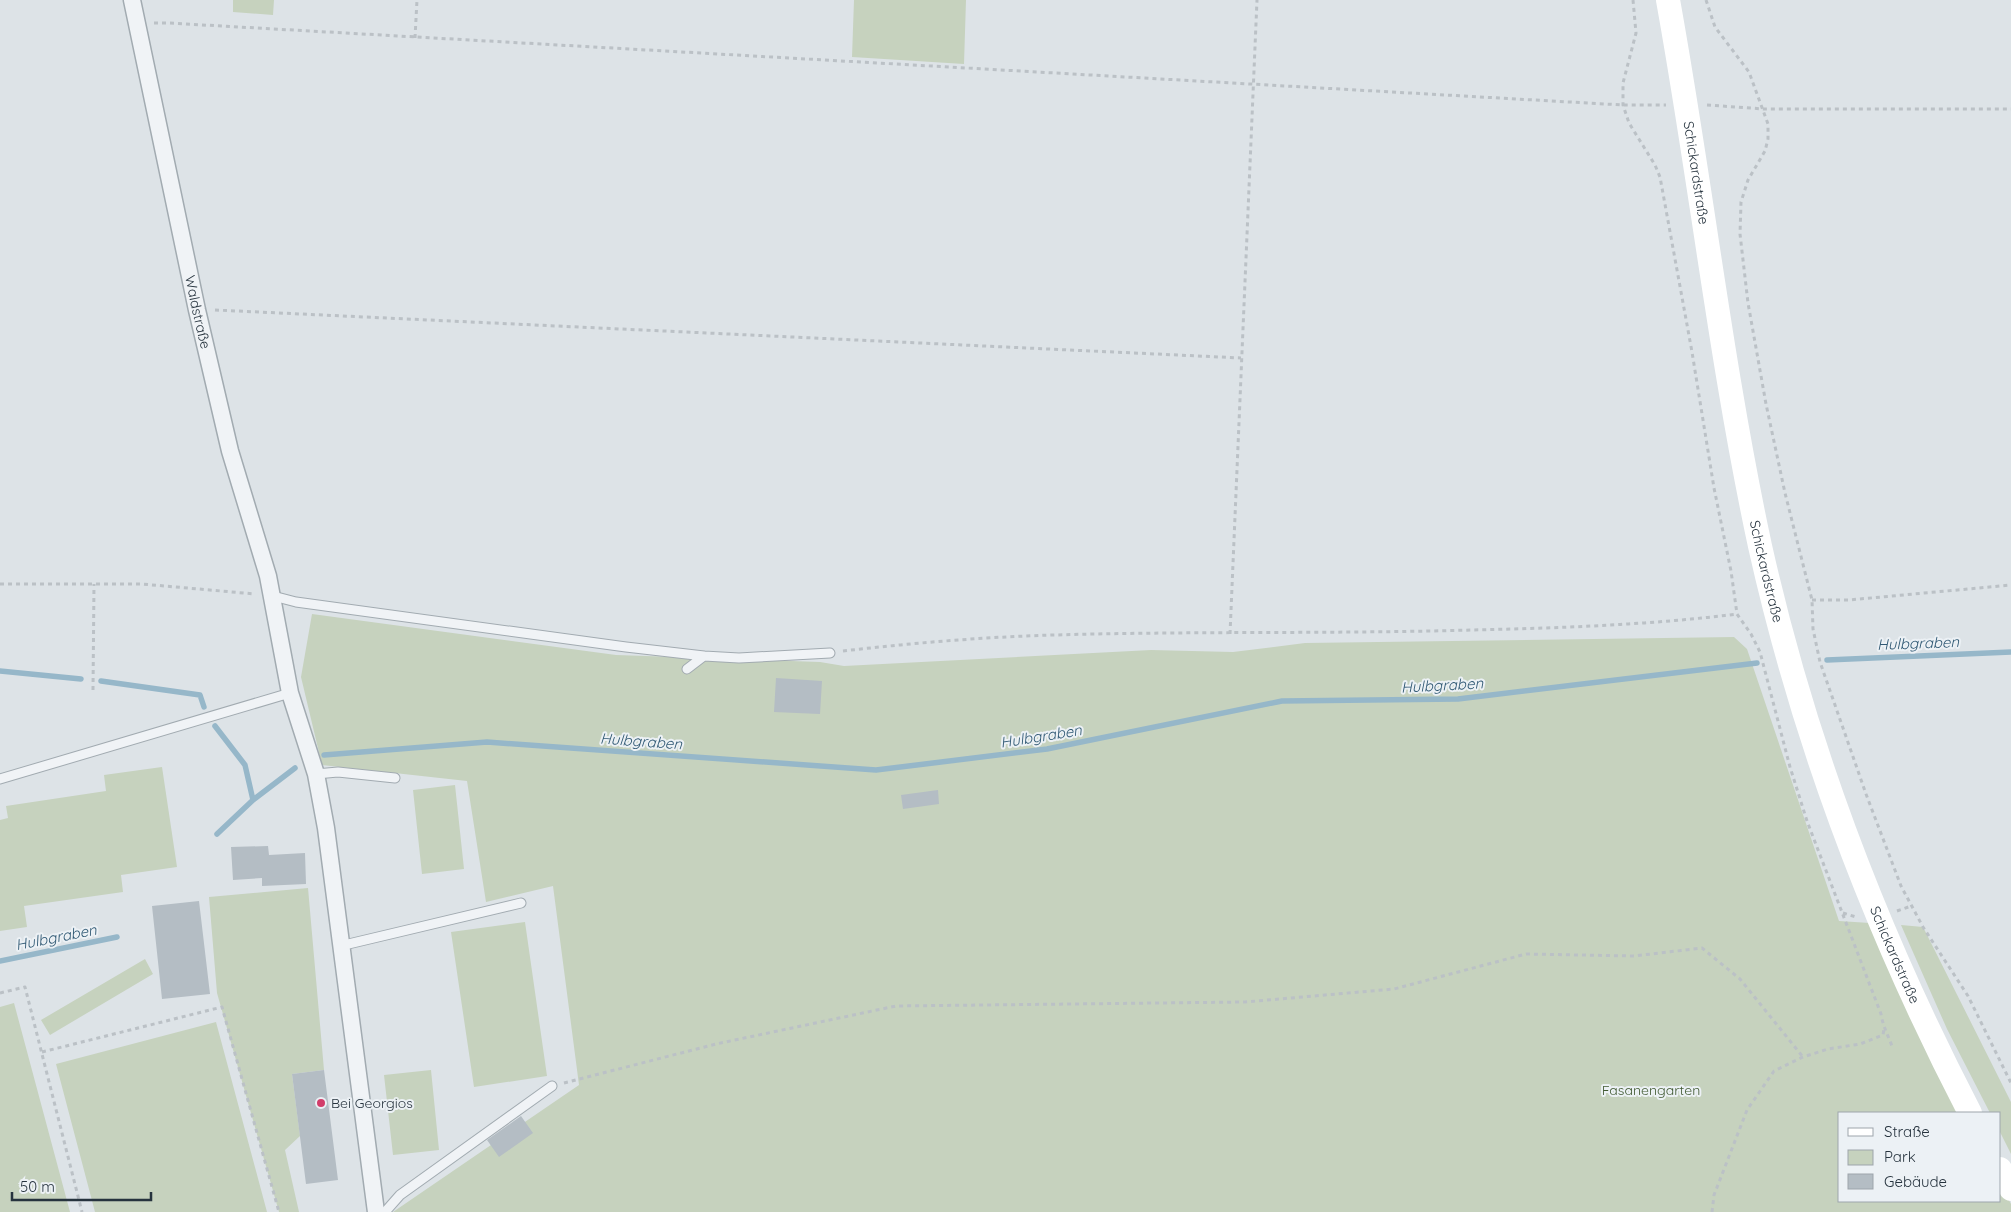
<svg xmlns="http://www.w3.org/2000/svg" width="2011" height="1212" font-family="Quicksand,sans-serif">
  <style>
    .green { fill: #c6d2be }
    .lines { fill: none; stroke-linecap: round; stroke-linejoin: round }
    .stream { stroke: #96b7c9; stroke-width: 5.5 }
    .building { fill: #b4bdc4 }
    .lane-casing { stroke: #a2abb1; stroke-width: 11 }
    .street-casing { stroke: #a2abb1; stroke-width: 19 }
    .path { stroke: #bbc1c6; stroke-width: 3; stroke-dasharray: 4 4; stroke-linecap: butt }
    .lane { stroke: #f0f3f6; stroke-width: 9 }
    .street { stroke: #f0f3f6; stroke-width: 16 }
    .secondary { stroke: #fff; stroke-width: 24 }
    .poi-dot { fill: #d23d6a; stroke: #ecf1f5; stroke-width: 2 }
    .labels { text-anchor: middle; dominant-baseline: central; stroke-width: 4; stroke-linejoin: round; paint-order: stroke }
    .street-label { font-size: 14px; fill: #26333e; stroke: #ecf1f5 }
    .park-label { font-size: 14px; fill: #415a33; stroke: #ecf1f5 }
    .poi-label { font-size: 14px; fill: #26333e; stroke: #ecf1f5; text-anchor: start }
    .water-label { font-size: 15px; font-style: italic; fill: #2f5873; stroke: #ecf1f5 }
  </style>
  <rect width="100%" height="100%" fill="#dde3e7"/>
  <path class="green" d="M233,0H274L273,15L233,12Z
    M854,0H966L964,64L852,57Z
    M312,614L616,655L820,662L844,666L1151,650L1233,652L1305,643L1734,637L1747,649L1839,921L1870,923L1962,1113H1840V1201H2000V1183L2011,1204V1212H393L579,1085L553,886L486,902L467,781L322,765L301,677Z
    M162,767L177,867L121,875L123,892L24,906L27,927L0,931V820L8,818L6,806L106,791L104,775Z
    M455,785L464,869L422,874L413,790Z
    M308,888L324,1070L292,1074L300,1136L285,1150L299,1212H279L217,993L209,897Z
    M525,922L547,1076L474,1087L451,932Z
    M1901,925L1923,927L2011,1102V1154L2000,1132V1113H1990L1947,1029Z
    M145,959L153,974L50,1035L41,1020Z
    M14,1003L70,1212H0V1007Z
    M216,1022L267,1212H95L56,1064Z
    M431,1070L439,1150L393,1155L384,1075Z"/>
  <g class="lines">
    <path class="stream" d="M1827,660L2011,652
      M0,671L81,679
      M101,681L200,695L204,707
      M215,726L245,765L253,800
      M324,755L487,742L876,770L1047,749L1282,701L1458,699L1757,663
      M217,834L253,800L295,768
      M0,961L117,937"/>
  </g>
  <path class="building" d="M776,678L822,681L820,714L774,712Z
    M938,790L939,804L903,809L901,795Z
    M268,846L269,855L305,853L306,884L262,886V878L233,880L231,847Z
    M199,901L210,994L162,999L152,906Z
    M324,1070L338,1180L306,1184L292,1074Z
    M521,1116L533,1133L499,1157L487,1140Z"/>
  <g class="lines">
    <g class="lane-casing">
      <path id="lane" d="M273,596L296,602L626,647L704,656L739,658L830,653
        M687,669L704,656
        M316,774L338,772L395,778
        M0,779L290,693
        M340,946L521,903
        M385,1212L400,1195L552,1086"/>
    </g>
    <g class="street-casing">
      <g id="street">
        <path id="s1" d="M132,0L197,310L230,451L268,576L290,693L316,774L326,828L376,1212"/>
      </g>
    </g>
    <path class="path" d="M1633,0L1636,33L1623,83V105L1629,123L1655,165L1660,177L1692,352L1714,488L1731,571L1737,614L1751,634L1760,652L1790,767L1807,821L1881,1014C1883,1027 1889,1037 1893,1049
      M1706,0L1715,27L1749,72L1768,124V139L1765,151L1748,180L1741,202L1740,234L1748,303L1766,404L1785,493L1812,600L1813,629L1820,662L1866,794L1901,886L1923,927L1968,996L2011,1083
      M154,23H168L1623,105H1666
      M415,38L417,0
      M1707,105L1764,109H2011
      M215,310L1241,358
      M0,584H142L255,594
      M1812,600H1849L2011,585
      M1230,634L1257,0
      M843,651C913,643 983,637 1054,635C1193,631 1332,634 1472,630C1560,628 1649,625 1737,614
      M93,690L94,584
      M1897,911L1911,906
      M1843,913L1856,917
      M0,993L25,987L82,1212
      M42,1052L222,1007L279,1212
      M564,1083L716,1044L896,1006L1245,1002L1394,989L1526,954L1634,956L1702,948L1740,979L1803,1057
      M1712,1212L1714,1195L1747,1110L1774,1071L1803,1057L1828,1049L1860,1044L1883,1035L1884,1029"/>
    <use href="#lane" class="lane"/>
    <use href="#street" class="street"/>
    <g class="secondary">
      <path id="s2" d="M1668,0C1701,182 1721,365 1760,546C1804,743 1877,934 1970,1113"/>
      <path d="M2000,1169L2011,1189"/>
    </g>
  </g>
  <circle class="poi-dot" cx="321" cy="1103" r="5"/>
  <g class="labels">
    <g class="street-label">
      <text stroke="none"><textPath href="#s2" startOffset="175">Schickardstraße</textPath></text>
      <text stroke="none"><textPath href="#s1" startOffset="319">Waldstraße</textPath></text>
      <text stroke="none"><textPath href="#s2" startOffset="580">Schickardstraße</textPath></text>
      <text stroke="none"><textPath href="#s2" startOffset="985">Schickardstraße</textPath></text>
    </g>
    <g class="park-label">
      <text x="1651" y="1090">Fasanengarten</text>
    </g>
    <g class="poi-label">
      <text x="331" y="1103">Bei Georgios</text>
    </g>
    <g class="water-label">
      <text transform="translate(1918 643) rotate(-2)">Hulbgraben</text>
      <text transform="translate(1442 685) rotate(-3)">Hulbgraben</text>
      <text transform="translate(1041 736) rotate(-9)">Hulbgraben</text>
      <text transform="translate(641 741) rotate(4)">Hulbgraben</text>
      <text transform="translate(56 937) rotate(-11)">Hulbgraben</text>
    </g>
  </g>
  <rect x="1838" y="1112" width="162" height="90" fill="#ecf1f5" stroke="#9da5ac"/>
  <rect x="1848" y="1128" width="25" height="8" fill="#ffffff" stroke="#9da5ac"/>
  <text x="1884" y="1137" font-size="15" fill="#26333e">Straße</text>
  <rect x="1848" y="1150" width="25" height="15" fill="#c6d2be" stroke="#9da5ac"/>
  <text x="1884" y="1162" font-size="15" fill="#26333e">Park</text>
  <rect x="1848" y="1174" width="25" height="15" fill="#b4bdc4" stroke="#9da5ac"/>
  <text x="1884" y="1187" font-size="15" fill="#26333e">Gebäude</text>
  <path d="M12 1192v8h139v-8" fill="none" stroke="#26333e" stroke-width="2.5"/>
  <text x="20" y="1192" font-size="15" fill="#26333e" stroke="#ecf1f5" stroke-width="4" paint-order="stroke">50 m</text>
</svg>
